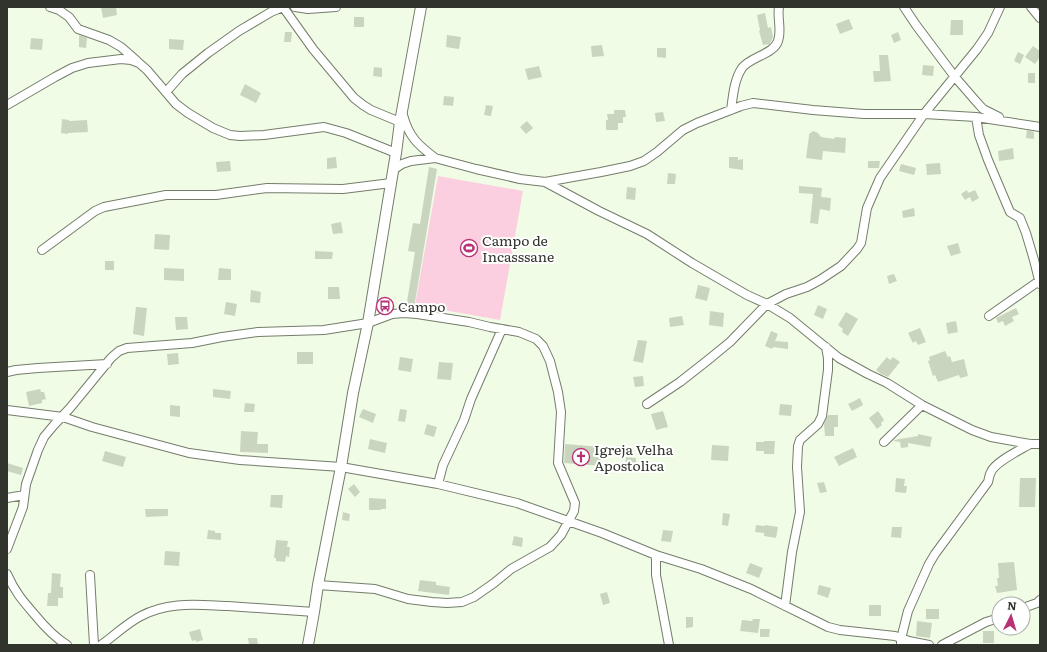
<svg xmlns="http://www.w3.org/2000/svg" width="1047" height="652" font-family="Literata,serif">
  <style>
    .green { fill: #fccfe0 }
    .building { fill: #cad5c0 }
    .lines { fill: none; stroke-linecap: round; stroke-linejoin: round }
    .minor-casing { stroke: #747d6b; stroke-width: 10 }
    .tertiary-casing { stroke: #747d6b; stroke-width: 12 }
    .minor { stroke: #fff; stroke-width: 8 }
    .tertiary { stroke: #fff; stroke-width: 10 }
    .labels { text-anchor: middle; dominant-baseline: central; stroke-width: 4; stroke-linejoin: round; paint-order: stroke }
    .poi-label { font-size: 14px; fill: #30342c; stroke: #fff; text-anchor: start }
  </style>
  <rect width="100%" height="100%" fill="#f1fce6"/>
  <path class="green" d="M438,176L523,191L500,320L415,305Z"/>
  <path class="building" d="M101,7H116L117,15L103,18Z
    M765,13L768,28L771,27L773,37L770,44L763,45L759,31L760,30L757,15Z
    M354,17H364V27H354Z
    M849,19L853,29L840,34L836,24Z
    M951,20H963V35H950Z
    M285,32H292L291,42H284Z
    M898,32L901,40L894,43L891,35Z
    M79,35L87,38L86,48L79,47Z
    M447,35L461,37L459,49L446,47Z
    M31,38L43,39L42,50L30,49Z
    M169,39L184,40L183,50L169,49Z
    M602,45L604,56L592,57L591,46Z
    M1033,46L1040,51V57L1035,64L1025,57Z
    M657,48H666V58L657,57Z
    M1018,52L1024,55L1020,64L1014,61Z
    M879,55H888L891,81L874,82L873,71H880Z
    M923,65L934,66L933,76L922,75Z
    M539,66L542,77L528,80L525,69Z
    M374,67L382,68V77L373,76Z
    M1028,73H1035V83H1028Z
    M245,84L261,93L256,103L240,95Z
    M444,96L454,97L453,106L443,105Z
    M486,105L493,106L491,116L484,115Z
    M614,110H625L626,117H623V123H618V130H606V120H608L607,114H614Z
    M663,112L665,121L656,122L655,113Z
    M62,119L69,120V121L87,120L88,132L68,133V134L61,133Z
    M527,121L533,128L526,134L520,127Z
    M1027,130L1034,132V139L1026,138Z
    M813,131L818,133L821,137L834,139L835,137L846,138L845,153L823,151L822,160L806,158L809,136V134Z
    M1013,148L1014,159L999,161L998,151Z
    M336,157L337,168L327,169V158Z
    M729,157H738V160L743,159V170L729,168Z
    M230,161L231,171L217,172L216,162Z
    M868,161H880L879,168H868Z
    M940,163L941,174L927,175L926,164Z
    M901,164L916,168L914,175L899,171Z
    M429,167L437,169L414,308H406L415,252L408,251L413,223L420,224Z
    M668,173L676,174L675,184H667Z
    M799,186L822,188L821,197L831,198L830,211L820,209L818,224L810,223L813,194L799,193Z
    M627,187L636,188L635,200L626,199Z
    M967,190L968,193L975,190L979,198L972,202L970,197L965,200L961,194Z
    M914,208L915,216L903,218L902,211Z
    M341,222L343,233L333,234L331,224Z
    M155,234L170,235L169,250L154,249Z
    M958,243L961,253L951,256L947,246Z
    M315,251L333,252L332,259H315Z
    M105,261H114V270H105Z
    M164,268L184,269V281L164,280Z
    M219,268L231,269V280H218Z
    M894,274L897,281L889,284L887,276Z
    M698,285L710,288L707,301L695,298Z
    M328,287H339L340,299H328Z
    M251,290L261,292L260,303L250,302Z
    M226,302L237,304L235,316L224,314Z
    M818,305L827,309L823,319L814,315Z
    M136,307L147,308L144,336L133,334Z
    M1016,308L1019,314L1012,317L1014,321L1005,326L1003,321L998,323L996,318Z
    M710,311L724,313L723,327L709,325Z
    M846,312L858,319L848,336L842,332L843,329L838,325Z
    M682,316L684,325L670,327L669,318Z
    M175,317H187L188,329L176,330Z
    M956,321L958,332L948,334L946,323Z
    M920,328L926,342L918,345L916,341L913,343L908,333Z
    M771,331L778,334L775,341L788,342V349L773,347L772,349L765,346Z
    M638,340L647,341L643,363L633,361Z
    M945,351L948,357L950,356L952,362L964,359L968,376L960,378L959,375L938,382L935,375L933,376L928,361L930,360L929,357Z
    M297,352H313V364H297Z
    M178,353L179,364L168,365L167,354Z
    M400,357L413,359L411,372L398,370Z
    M887,357L890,360L893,357L900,362L888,377L881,374L876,370Z
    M439,362L453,363L451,380L437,379Z
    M643,376L644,386L635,387L633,377Z
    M40,389L41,392H44L46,399L42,400V403L29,406L26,392Z
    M213,389L231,391L230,399L213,397Z
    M860,398L863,405L852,411L848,404Z
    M245,403L255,404L254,412H244Z
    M780,404L792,405L791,416L779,415Z
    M170,405L180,406V417L170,416Z
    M363,409L376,414L373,423L359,417Z
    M400,409L407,410L405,422L398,421Z
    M663,411L668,427L656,430L651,414Z
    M878,411L884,420L881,423L882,425L877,429L869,418Z
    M828,415H838V427H834V436H825L824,424Z
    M427,424L437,427L434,437L424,434Z
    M241,431L258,432L257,444H268V453L240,452Z
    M918,434L932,437L930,447L908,443V447L901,448L900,442L894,441V440L918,436Z
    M370,439L387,443L385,453L368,449Z
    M764,441H775L774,454H764V451H756V442H764Z
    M565,444L602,447L601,466L564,463Z
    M712,445L729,446L728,461L711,460Z
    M853,448L857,457L839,466L834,457Z
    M105,451L126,457L123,467L102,461Z
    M626,457L636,458V466L625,465Z
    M7,463L23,468L21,475L7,471Z
    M896,478L905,479L904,486H907L906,493L895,492Z
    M1020,478H1036L1035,507H1019Z
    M824,482L827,492L820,493L817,483Z
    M354,484L360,492L355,497L348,489Z
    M271,495H283L282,508L270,507Z
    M369,498L386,499V509H381V510H369Z
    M145,509H168V516L146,517Z
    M343,512L350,514L349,521L342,520Z
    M723,513L730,514L728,526L722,525Z
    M756,525L765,526V525L778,527L776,538L764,536V533L755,532Z
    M892,527H902L901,538L891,537Z
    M208,530L215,531V533H221V540L207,539Z
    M663,530L673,531L671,542L661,541Z
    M514,536L523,538L522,547L512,545Z
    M276,540L288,541L287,547H290L289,557L286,556L285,562L276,561V558H274Z
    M165,551L180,552L179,566L164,565Z
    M1014,562L1017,590L997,593L995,586H998L997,578H999L998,563Z
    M750,563L763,568L759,578L746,573Z
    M52,573L61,574L60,587H63V598H58V606H47L48,593H51Z
    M420,580L436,582V585L450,587L449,595L418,591Z
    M819,585L831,588L828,598L817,594Z
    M607,592L610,603L603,605L600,594Z
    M869,605H881V616H869Z
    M926,609H939V619H926Z
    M686,617H693V627L686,628Z
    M753,619H760L758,633L740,631L742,620L752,621Z
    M917,621L932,623L930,638L916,636Z
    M200,629L203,640L196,642V640L192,641L189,632Z
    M760,629H770L769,637H760Z
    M983,631H994V643H983Z
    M248,638H257L258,645H249Z"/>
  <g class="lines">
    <g class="minor-casing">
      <path id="minor" d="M50,7L59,10L69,17L78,29L109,40L121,47L137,61
        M283,7L313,49L354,98L363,105L371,110L400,122
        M295,7L308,9L336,7
        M904,7L916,25L955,77L974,99L983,109L999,117
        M1031,7L1040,18
        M166,92L182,74L208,53L239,31L271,12L283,7
        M7,105L55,77L72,68L88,63L121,59L131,60L139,63L147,70L176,104L188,113L213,128L230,135L240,136L264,135L324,127L346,133L396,153
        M731,110C733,96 734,80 742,68C750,57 774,54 778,41C782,30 777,18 779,7
        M403,115C409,137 417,144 435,158
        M976,117L979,135L988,160L1007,205L1010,212L1020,218L1026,233L1034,260L1040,284
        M393,170L402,164L411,161L435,158L476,169L520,179L545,182L601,172L630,166L644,161L657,152L683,130L697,123L741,106L753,103L813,110L864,114H924L976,117L1040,127
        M545,182L599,211L647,234L692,263L747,295L767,304L790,318L839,358L868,374L887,383L922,405L972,430L991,437L1030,444H1040
        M42,250L95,211L104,207L166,195H216L267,188L343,189L391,183
        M989,316L1039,281
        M7,372L16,370L38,368L107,364
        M647,404L680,382L708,360L730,342L767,304L786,294L807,287L820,280L841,266L857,249L861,243L867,208L880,178L924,114L977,49L988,33L1000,7
        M7,410L63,417L92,427L189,453L240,460L341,467L438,484L517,503L602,533L656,555L701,569L751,589L828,627L840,630L895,636L909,641L929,645
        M884,442L922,405
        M438,484L443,465L464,420L471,399L502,329
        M7,498L24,495
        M7,549L23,507L26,484L38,450L44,437L54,425L70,408L111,358L119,351L127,348L192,343L222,337L258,332L324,330L368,323L392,314L404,313L417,314L469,322L490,327L519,332L536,339L543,346L550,361L558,392L561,412L558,463L575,503L574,511L561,535L550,547L511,569L494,583L474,597L462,602L447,603L432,602L408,599L375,589L318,585
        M656,555V575L669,645
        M7,574C15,592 22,600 35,615C44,626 54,637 67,645
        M90,575L94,645
        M785,606L792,552L800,512L797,467L798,446L800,440L818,424L822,416L828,370V358L826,347
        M1023,608L1037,603L1040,600
        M101,645C114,636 127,623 141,616C169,601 198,605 228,606C257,608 286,610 314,612
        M901,645V639L908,611L929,564L935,554L988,482C989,479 989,475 991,472C995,462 1020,450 1030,444
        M942,645L986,622L999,618"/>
    </g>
    <g class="tertiary-casing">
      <path id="tertiary" d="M308,645L314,612L318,585L341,467L353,393L368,323L396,153L400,122L421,7"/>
    </g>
    <use href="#minor" class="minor"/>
    <use href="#tertiary" class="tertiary"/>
  </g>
  <defs>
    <g id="stadium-ring" transform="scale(0.9)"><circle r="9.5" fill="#fff" stroke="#b73276" stroke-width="1.5"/><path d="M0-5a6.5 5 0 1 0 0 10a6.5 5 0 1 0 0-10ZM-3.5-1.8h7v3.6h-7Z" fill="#b73276"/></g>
    <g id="bus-ring" transform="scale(0.9)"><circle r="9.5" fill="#fff" stroke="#b73276" stroke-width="1.5"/><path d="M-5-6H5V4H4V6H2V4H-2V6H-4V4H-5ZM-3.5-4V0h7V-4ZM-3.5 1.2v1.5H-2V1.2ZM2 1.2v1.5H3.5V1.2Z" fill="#b73276"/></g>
    <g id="church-ring" transform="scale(0.9)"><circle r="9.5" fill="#fff" stroke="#b73276" stroke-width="1.5"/><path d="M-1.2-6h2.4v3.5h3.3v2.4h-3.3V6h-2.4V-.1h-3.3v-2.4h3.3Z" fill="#b73276"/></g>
  </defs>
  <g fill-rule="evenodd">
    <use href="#stadium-ring" x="469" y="248"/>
    <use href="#bus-ring" x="385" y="306"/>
    <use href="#church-ring" x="581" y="457"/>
  </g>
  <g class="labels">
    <g class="poi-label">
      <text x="482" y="240">Campo de<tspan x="482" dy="16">Incasssane</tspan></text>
      <text x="398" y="306">Campo</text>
      <text x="594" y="449">Igreja Velha<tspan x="594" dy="16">Apostolica</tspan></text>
    </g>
  </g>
  <rect width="1047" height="652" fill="none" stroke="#30342c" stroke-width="16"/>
  <g transform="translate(1011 616) rotate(5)"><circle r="19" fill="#ffffff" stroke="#acaeab"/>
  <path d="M0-3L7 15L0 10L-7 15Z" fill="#b73276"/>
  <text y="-6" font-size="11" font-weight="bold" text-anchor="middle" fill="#30342c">N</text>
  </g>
</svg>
